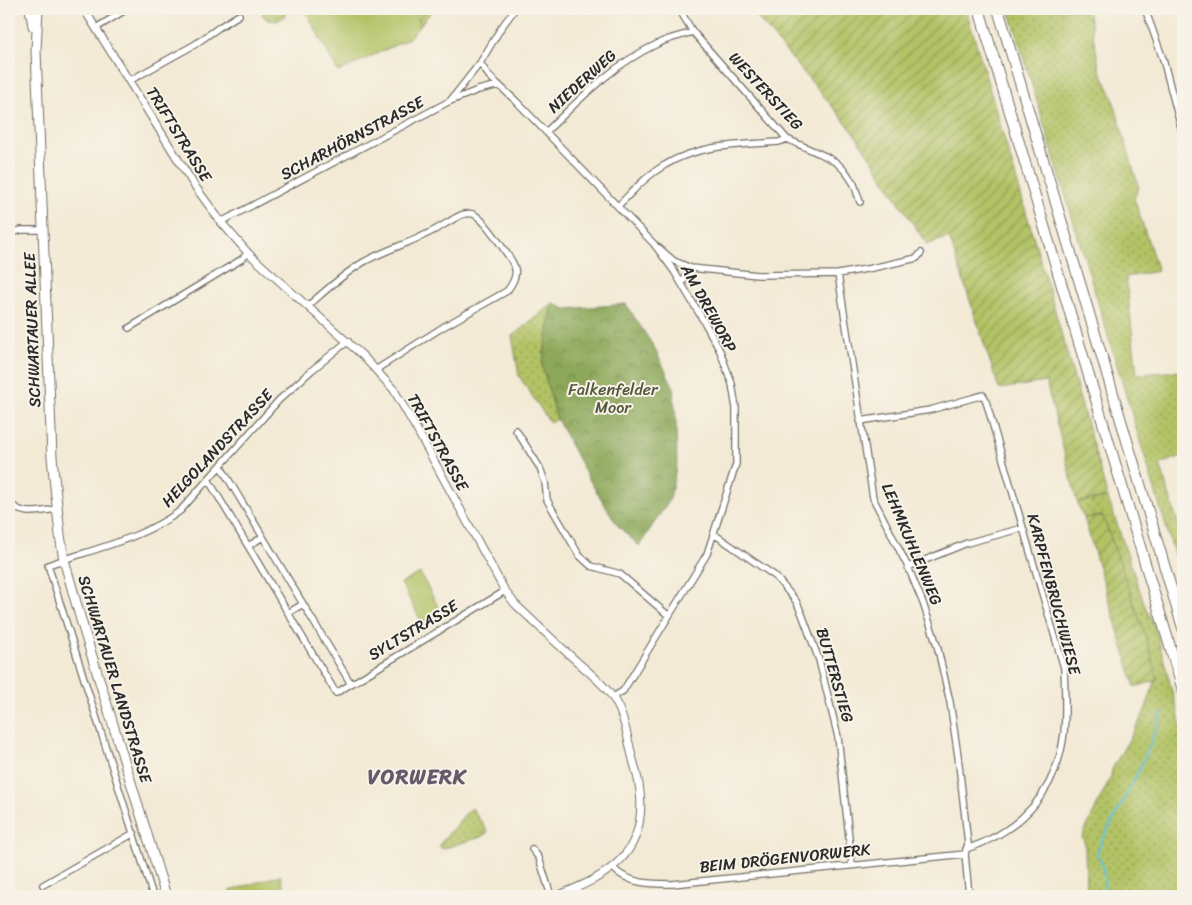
<svg xmlns="http://www.w3.org/2000/svg" width="1192" height="905" font-family="Sriracha,sans-serif">
  <style>
    .grass { fill: url(#grass-dots); stroke: #6e7648 }
    .forest { fill: url(#forest-crowns); stroke: #5c6a42 }
    .garden { fill: url(#garden-furrows); stroke: #6e7648 }
    .pitch { fill: #b2c265; stroke: #6e7648 }
    .lines { fill: none; stroke-linecap: round; stroke-linejoin: round }
    .stream { stroke: #5ac3d6; stroke-width: 2 }
    .minor-casing { stroke: #716e66; stroke-width: 8 }
    .tertiary-casing { stroke: #716e66; stroke-width: 9 }
    .primary-casing { stroke: #716e66; stroke-width: 11 }
    .motorway-casing { stroke: #716e66; stroke-width: 12 }
    .minor { stroke: #fff; stroke-width: 5.5 }
    .tertiary { stroke: #fff; stroke-width: 7 }
    .primary { stroke: #fff; stroke-width: 9 }
    .motorway { stroke: #fff; stroke-width: 10 }
    .labels { text-anchor: middle; dominant-baseline: central; stroke-width: 4; stroke-linejoin: round; paint-order: stroke }
    .street-label { font-size: 16px; fill: #2b2b2b; stroke: #f7f3e8 }
    .park-label { font-size: 16px; fill: #54583c; stroke: #f7f3e8 }
    .district-label { font-size: 21px; font-weight: bold; letter-spacing: 1px; fill: #665a6a; stroke: #f7f3e8 }
  </style>
  <defs>
    <pattern id="grass-dots" width="8" height="8" patternUnits="userSpaceOnUse" patternTransform="scale(1.25)"><rect width="8" height="8" fill="#b2c265"/><path d="M2 2h.1M6 6h.1" fill="none" stroke="#919e53" stroke-width="1.8" stroke-linecap="round"/></pattern>
    <pattern id="forest-crowns" width="20" height="18" patternUnits="userSpaceOnUse" patternTransform="scale(1.25)"><rect width="20" height="18" fill="#8da85a"/><path d="M2 6a3 3 0 1 1 6 0M12 15a3 3 0 1 1 6 0" fill="none" stroke="#73894b"/></pattern>
    <pattern id="garden-furrows" width="10" height="10" patternUnits="userSpaceOnUse" patternTransform="scale(1.25)"><rect width="10" height="10" fill="#b2c265"/><path d="M-1 1l2-2M0 10L10 0M9 11l2-2" fill="none" stroke="#919e53"/></pattern>
  </defs>
  <rect width="100%" height="100%" fill="#f7f3e8"/>
  <filter id="ink" filterUnits="userSpaceOnUse"><feTurbulence type="fractalNoise" baseFrequency=".02" numOctaves="2"/><feDisplacementMap in="SourceGraphic" scale="10" xChannelSelector="R" yChannelSelector="G"/><feConvolveMatrix kernelMatrix="1 2 1 2 8 2 1 2 1" color-interpolation-filters="sRGB"/></filter>
  <filter id="wash" filterUnits="userSpaceOnUse"><feTurbulence type="fractalNoise" baseFrequency=".0096" numOctaves="4" result="noise"/><feDisplacementMap in="SourceGraphic" scale="20" xChannelSelector="R" yChannelSelector="G"/><feGaussianBlur stdDeviation="1.12" result="paint"/><feColorMatrix in="noise" values="0 0 0 0 0 0 0 0 0 0 0 0 0 0 0 0 0 1.4 0 .05"/><feComposite in="paint" operator="in"/></filter>
  <g filter="url(#wash)">
    <rect width="100%" height="100%" fill="#f3ead5"/>
    <path class="grass" d="M262,9H286L285,15L278,21L268,20L263,16Z
      M1009,9H1087L1089,14L1100,70L1112,96L1139,188L1134,198L1158,271L1126,277L1137,374L1183,371V456L1160,464L1183,540V583Z
      M553,303L542,365L557,419L550,423L519,376L512,336Z
      M1108,498L1145,606L1156,630L1183,733V896H1086L1085,844L1082,837L1111,776L1112,769L1143,715L1157,677L1103,516L1084,518L1077,502Z
      M472,808L488,832L481,837L442,849L439,845L467,812Z"/>
    <path class="forest" d="M553,303L566,309L626,304L654,347L673,386L676,419L677,463L670,499L639,546L618,526L587,476L557,419L542,365Z"/>
    <path class="garden" d="M411,9H434L421,24Z
      M750,9H966L1048,286L1108,498L1077,502L1046,382L999,389L949,237L927,245L852,130Z
      M1103,516L1146,637L1157,677L1155,681L1135,687L1084,518Z"/>
    <path class="pitch" d="M312,9H411L421,24L408,39L338,72L306,12Z
      M420,573L441,612L422,623L401,583Z
      M280,875L286,895L231,896L229,891Z"/>
    <g class="lines">
      <path class="stream" d="M1104,896C1105,881 1106,867 1097,854L1101,842C1124,800 1148,759 1161,713"/>
    </g>
  </g>
  <g filter="url(#ink)">
    <g class="lines">
      <g class="minor-casing">
        <path id="minor" d="M679,9L693,32L787,139L825,156L837,163L846,172L854,184L860,202
          M1145,9L1163,59L1183,135
          M96,28L127,9
          M480,63L489,76L516,101L654,244L674,271L706,325L720,351L732,384L736,408V464L707,554L623,691L613,697
          M129,81L194,45L221,26L239,15
          M450,101L480,63L501,28L515,9
          M546,132C581,98 612,65 657,44C668,38 681,36 693,32
          M618,206C633,191 647,175 665,165C699,144 741,145 779,142L787,139
          M221,222L448,102L478,90L499,85
          M9,233L22,230H43
          M659,248L674,261L691,268L758,275L838,274L872,268L917,258L921,253
          M838,274L873,498L908,567L923,603L937,645L950,702L958,756L968,844L965,854L969,896
          M682,283L691,268
          M308,306C325,291 342,275 362,263C388,248 419,241 445,224C453,220 463,211 473,214C482,217 499,242 505,251C517,267 520,274 507,291L443,327L377,369
          M129,328L242,259L248,253
          M860,421L930,410L983,395L985,398L1064,668C1065,690 1066,712 1064,733C1057,792 1021,831 966,849
          M516,430L540,468L545,482L547,500L579,555L591,566L620,574L669,616
          M221,467L351,684
          M209,481L336,693L505,591
          M9,501C21,518 39,511 57,509
          M714,534L775,576L796,601L802,614L819,660L838,737L852,865
          M248,546L263,537
          M908,567L967,543L1023,528
          M288,613L303,604
          M532,849L539,858L551,896
          M613,868C628,884 651,884 672,884L965,854
          M43,885L134,833
          M153,896L48,565C93,549 142,539 180,511L279,400L312,370L348,341"/>
      </g>
      <g class="tertiary-casing">
        <path id="tertiary" d="M84,9L194,185L221,222L248,253L363,356L394,390L417,430L505,591L515,604C534,622 553,640 573,658C586,670 601,681 611,695C624,712 627,736 632,756C635,767 639,780 640,792C647,855 607,877 556,896"/>
      </g>
      <g class="primary-casing">
        <path id="primary" d="M30,9L33,26
          M38,9L36,51L52,457L60,535L64,560L83,627L166,896"/>
      </g>
      <g class="motorway-casing">
        <path id="motorway" d="M979,9L1183,690
          M998,9L1183,628"/>
      </g>
      <use href="#minor" class="minor"/>
      <use href="#tertiary" class="tertiary"/>
      <use href="#primary" class="primary"/>
      <use href="#motorway" class="motorway"/>
    </g>
  </g>
  <g class="labels">
    <g class="street-label">
      <text transform="translate(582 81) rotate(-42)">NIEDERWEG</text>
      <text transform="translate(766 91) rotate(47)">WESTERSTIEG</text>
      <text transform="translate(179 134) rotate(58)">TRIFTSTRASSE</text>
      <text transform="translate(352 138) rotate(-28)">SCHARHÖRNSTRASSE</text>
      <text transform="translate(709 308) rotate(61)">AM DREWORP</text>
      <text transform="translate(32 330) rotate(-92)">SCHWARTAUER ALLEE</text>
      <text transform="translate(438 442) rotate(61)">TRIFTSTRASSE</text>
      <text transform="translate(217 448) rotate(-47)">HELGOLANDSTRASSE</text>
      <text transform="translate(912 544) rotate(67)">LEHMKUHLENWEG</text>
      <text transform="translate(1054 594) rotate(75)">KARPFENBRUCHWIESE</text>
      <text transform="translate(413 630) rotate(-31)">SYLTSTRASSE</text>
      <text transform="translate(835 675) rotate(74)">BUTTERSTIEG</text>
      <text transform="translate(115 679) rotate(73)">SCHWARTAUER LANDSTRASSE</text>
      <text transform="translate(785 858) rotate(-6)">BEIM DRÖGENVORWERK</text>
    </g>
    <g class="park-label">
      <text x="613" y="389">Falkenfelder<tspan x="613" dy="18">Moor</tspan></text>
    </g>
    <g class="district-label">
      <text x="417" y="777">VORWERK</text>
    </g>
  </g>
  <rect width="1192" height="905" fill="none" stroke="#f7f3e8" stroke-width="30"/>
</svg>
